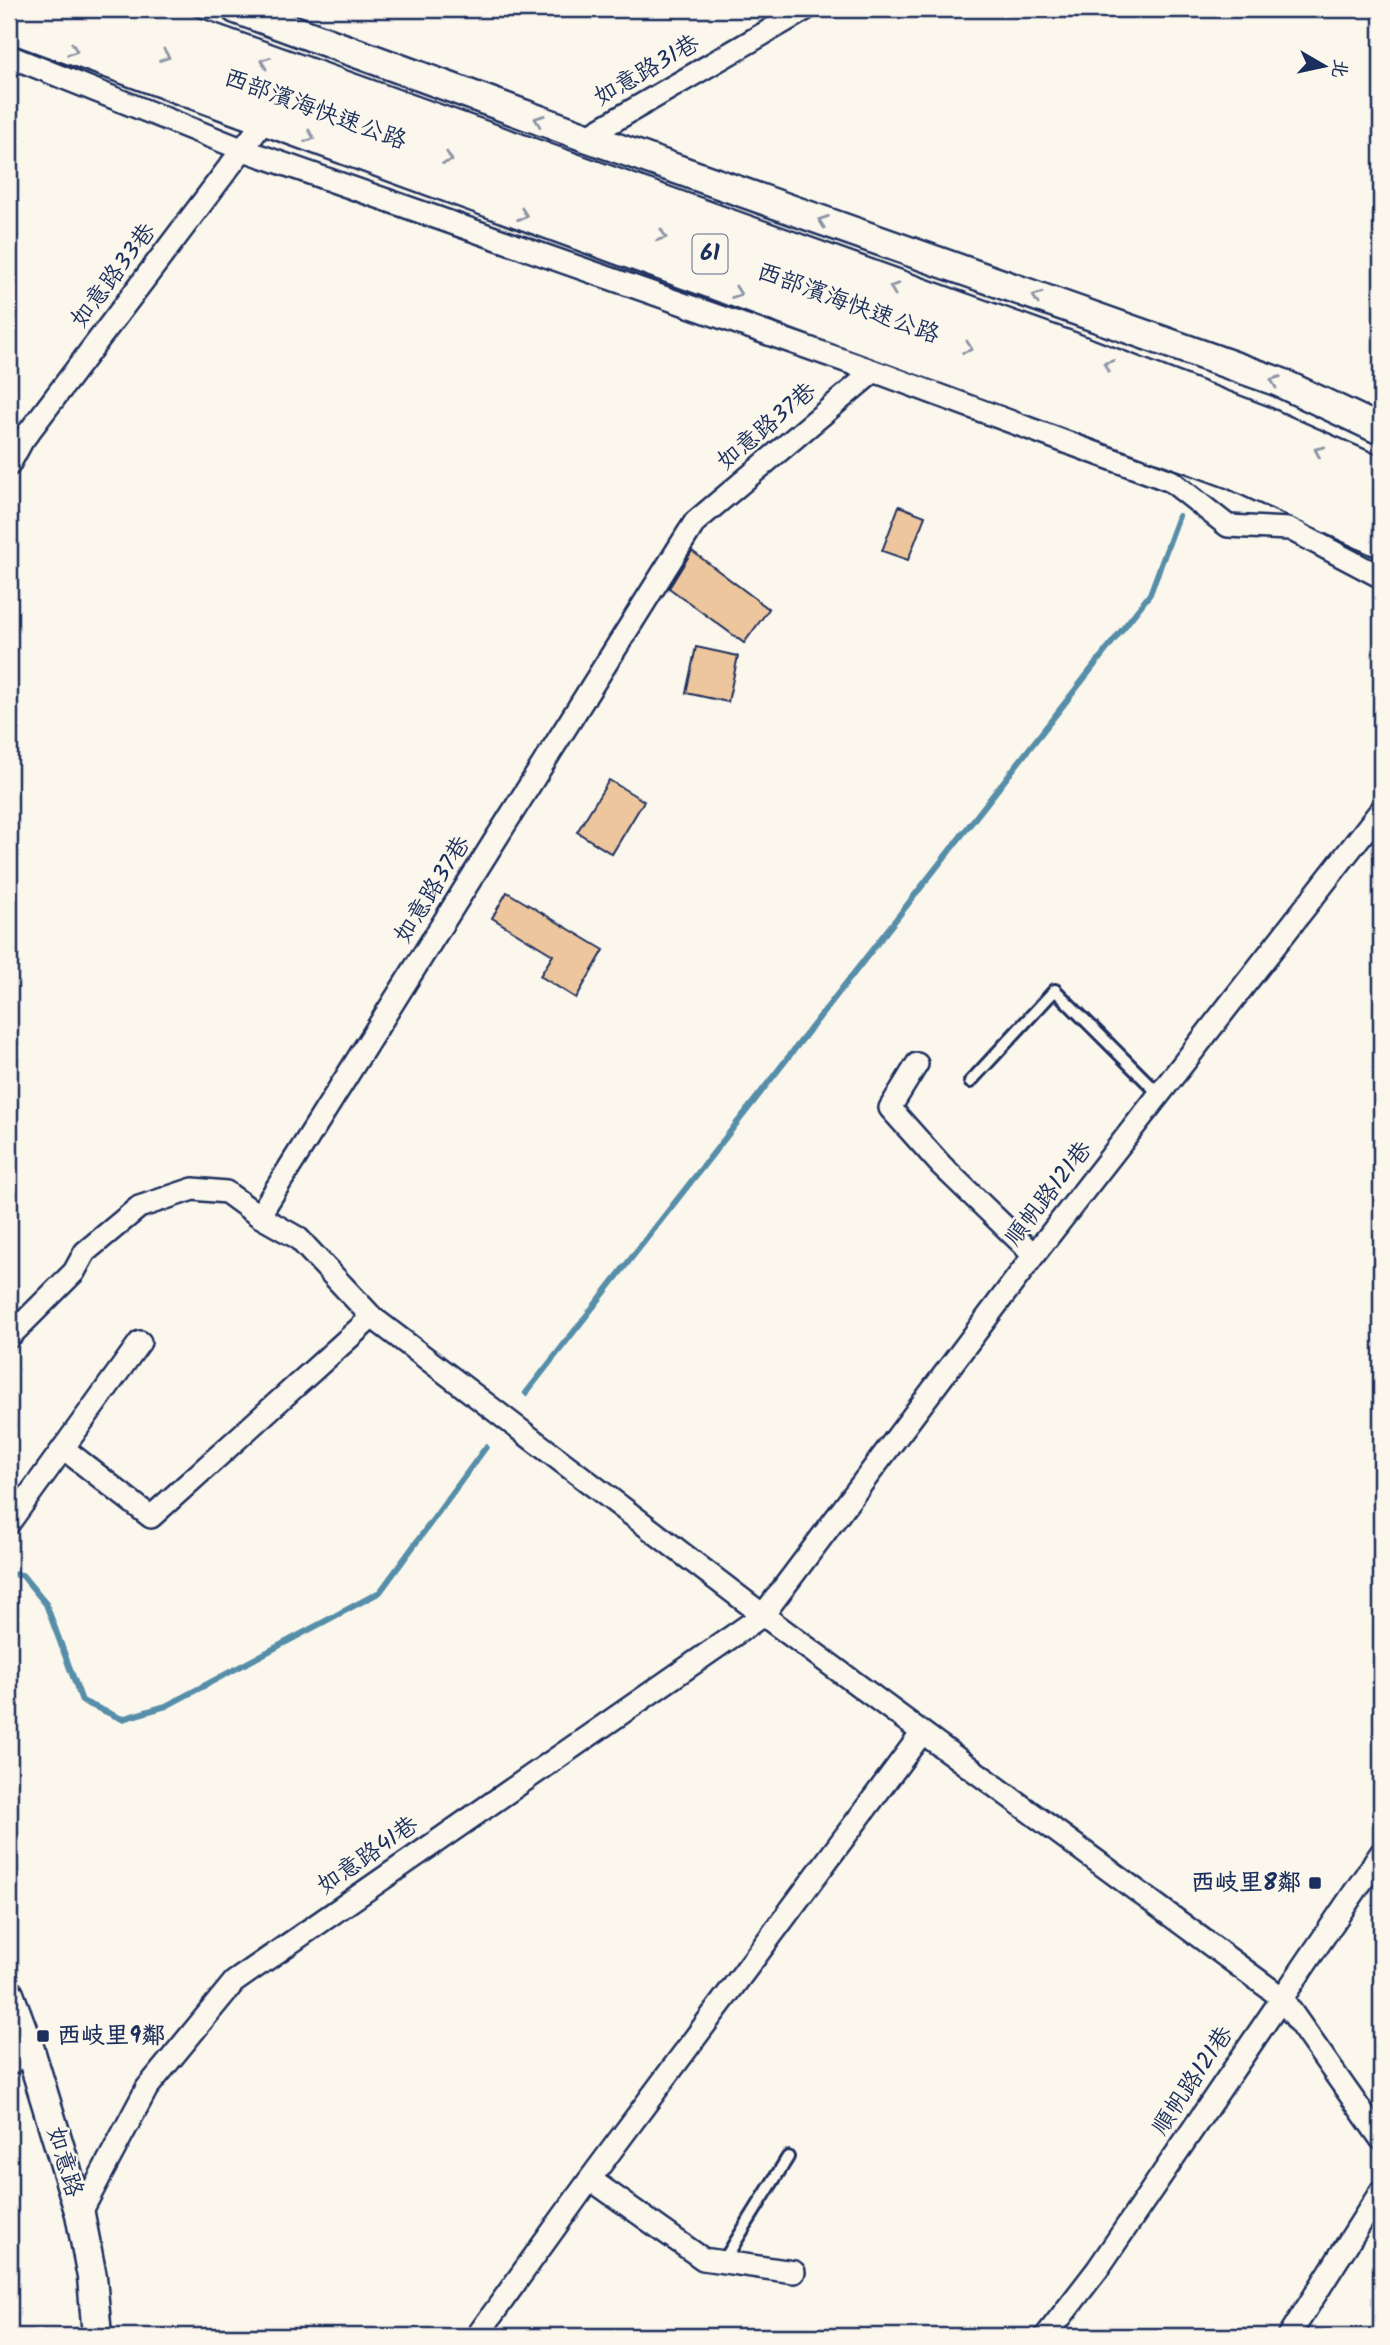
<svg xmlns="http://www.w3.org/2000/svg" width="1390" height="2345" font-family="Kalam,'LXGW WenKai TC',sans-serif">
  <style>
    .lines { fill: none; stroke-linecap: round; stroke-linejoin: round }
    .stream { stroke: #578ea9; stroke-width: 6 }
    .building { fill: #eec69d; stroke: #1b2f5e; stroke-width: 2 }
    .lane-casing { stroke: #1b2f5e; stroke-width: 16 }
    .street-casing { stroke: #1b2f5e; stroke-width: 26 }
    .secondary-casing { stroke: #1b2f5e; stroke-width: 33 }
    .highway-casing { stroke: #1b2f5e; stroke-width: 42 }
    .lane { stroke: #fbf7ec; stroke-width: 10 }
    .street { stroke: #fbf7ec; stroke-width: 21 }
    .secondary { stroke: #fbf7ec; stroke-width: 28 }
    .highway { stroke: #fbf7ec; stroke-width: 37 }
    .oneway { stroke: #8b93a5 }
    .poi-dot { fill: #1b2f5e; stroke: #fbf7ec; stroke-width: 2.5 }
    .labels { text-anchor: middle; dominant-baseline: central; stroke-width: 5; stroke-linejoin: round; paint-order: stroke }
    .shield { fill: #fbf7ec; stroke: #5e6b89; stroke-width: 2 }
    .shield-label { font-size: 23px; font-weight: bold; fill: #1b2f5e }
    .street-label { font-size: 24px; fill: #1b2f5e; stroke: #fbf7ec }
    .poi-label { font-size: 24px; font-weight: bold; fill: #1b2f5e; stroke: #fbf7ec; text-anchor: end }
  </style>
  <rect width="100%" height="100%" fill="#fbf7ec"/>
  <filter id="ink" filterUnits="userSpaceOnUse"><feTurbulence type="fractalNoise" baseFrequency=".0143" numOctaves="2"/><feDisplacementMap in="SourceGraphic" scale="14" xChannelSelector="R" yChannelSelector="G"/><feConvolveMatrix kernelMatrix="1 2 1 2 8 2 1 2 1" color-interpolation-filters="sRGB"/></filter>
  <g filter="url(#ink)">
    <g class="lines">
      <path class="stream" d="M526,1393L1150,594L1179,516
        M9,1574L22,1575L46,1604L82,1701L122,1719L166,1706L380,1592L486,1447"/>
    </g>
    <path class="building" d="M899,506L925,516L908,560L882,551Z
      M692,551L769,609L744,643L669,588Z
      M696,647L738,656L728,702L686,693Z
      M609,780L644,801L612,854L577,832Z
      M507,892L604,950L576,998L540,976L553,955L492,918Z"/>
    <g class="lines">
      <g class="lane-casing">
        <path id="lane" d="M970,1082L1055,990L1160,1095
          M723,2262L788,2157"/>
      </g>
      <g class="street-casing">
        <path id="street" d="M9,56L244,150L874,371L1171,481L1228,526L1290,529L1381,577
          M586,137L806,9
          M9,465L22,441L264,121
          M917,1064L890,1108L941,1165L1034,1255
          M259,1216L298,1238L372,1317L763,1615L1281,1997L1381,2139
          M9,1337L74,1272L85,1252L139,1207L193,1189L226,1192L259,1216L695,522L874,371
          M63,1448L151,1517L372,1317
          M9,1523L140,1342
          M9,2064L30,2050
          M590,2179L703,2259L794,2272
          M80,2214L147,2088L234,1982L763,1615L1034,1255L1381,810
          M477,2336L590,2179L922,1733
          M1046,2336L1097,2270L1381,1853
          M1289,2336L1381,2191"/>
      </g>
      <g class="secondary-casing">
        <path id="secondary" d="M236,9L586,137L1279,382L1381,430
          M9,27L1232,474L1381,543
          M9,1994L30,2050L80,2214L92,2277L97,2336"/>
      </g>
      <g class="highway-casing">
        <path id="highway" d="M31,9L1045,376L1246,456L1381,518
          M118,9L1070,351L1257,423L1381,478"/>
      </g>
      <use href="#lane" class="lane"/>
      <use href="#street" class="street"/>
      <use href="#secondary" class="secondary"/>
      <use href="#highway" class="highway"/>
    </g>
    <defs><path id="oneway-chevron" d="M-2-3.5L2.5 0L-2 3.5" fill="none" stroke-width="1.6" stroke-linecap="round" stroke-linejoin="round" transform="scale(1.75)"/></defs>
    <g class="oneway">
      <use href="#oneway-chevron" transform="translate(73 50) rotate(20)"/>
      <use href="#oneway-chevron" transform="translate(165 56) rotate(20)"/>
      <use href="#oneway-chevron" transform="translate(265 62) rotate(-160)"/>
      <use href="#oneway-chevron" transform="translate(539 120) rotate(-160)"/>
      <use href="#oneway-chevron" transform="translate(310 137) rotate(20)"/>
      <use href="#oneway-chevron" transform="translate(448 159) rotate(20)"/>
      <use href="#oneway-chevron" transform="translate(523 215) rotate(20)"/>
      <use href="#oneway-chevron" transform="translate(823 221) rotate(-160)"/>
      <use href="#oneway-chevron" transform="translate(662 236) rotate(20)"/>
      <use href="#oneway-chevron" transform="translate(894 288) rotate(-160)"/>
      <use href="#oneway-chevron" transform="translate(737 293) rotate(20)"/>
      <use href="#oneway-chevron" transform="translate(1037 297) rotate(-160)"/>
      <use href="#oneway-chevron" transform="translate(968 348) rotate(20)"/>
      <use href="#oneway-chevron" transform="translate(1108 365) rotate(-159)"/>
      <use href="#oneway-chevron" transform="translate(1275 381) rotate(-159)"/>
      <use href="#oneway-chevron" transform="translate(1319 451) rotate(-156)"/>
    </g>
  </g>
  <g class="poi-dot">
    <rect x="1308" y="1876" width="14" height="14" rx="3.5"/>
    <rect x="36" y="2029" width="14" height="14" rx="3.5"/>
  </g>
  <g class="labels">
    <rect class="shield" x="692.5" y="234.5" width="35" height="39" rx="5"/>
    <g class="shield-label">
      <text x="710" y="254">61</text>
    </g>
    <g class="street-label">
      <text transform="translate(647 71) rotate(-30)">如意路31巷</text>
      <text transform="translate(315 110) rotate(20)">西部濱海快速公路</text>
      <text transform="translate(114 276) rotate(-53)">如意路33巷</text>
      <text transform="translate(848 304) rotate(20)">西部濱海快速公路</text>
      <text transform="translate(767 427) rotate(-40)">如意路37巷</text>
      <text transform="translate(433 890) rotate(-58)">如意路37巷</text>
      <text transform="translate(1049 1194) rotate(-52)">順帆路121巷</text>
      <text transform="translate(368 1856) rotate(-35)">如意路41巷</text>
      <text transform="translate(1193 2081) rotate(-56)">順帆路121巷</text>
      <text transform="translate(64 2162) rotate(73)">如意路</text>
    </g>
    <g class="poi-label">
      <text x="1301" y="1883">西岐里8鄰</text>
      <text x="57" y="2036" text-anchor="start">西岐里9鄰</text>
    </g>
  </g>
  <rect width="1390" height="2345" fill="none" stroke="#fbf7ec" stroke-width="35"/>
  <rect x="18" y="18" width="1355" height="2310" fill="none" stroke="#1b2f5e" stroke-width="2.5" filter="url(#ink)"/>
  <g transform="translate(1324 66) rotate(99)" stroke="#fbf7ec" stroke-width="5" paint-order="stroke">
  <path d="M0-5L12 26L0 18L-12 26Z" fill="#1b2f5e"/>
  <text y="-10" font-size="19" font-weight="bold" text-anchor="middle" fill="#1b2f5e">北</text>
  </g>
</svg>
